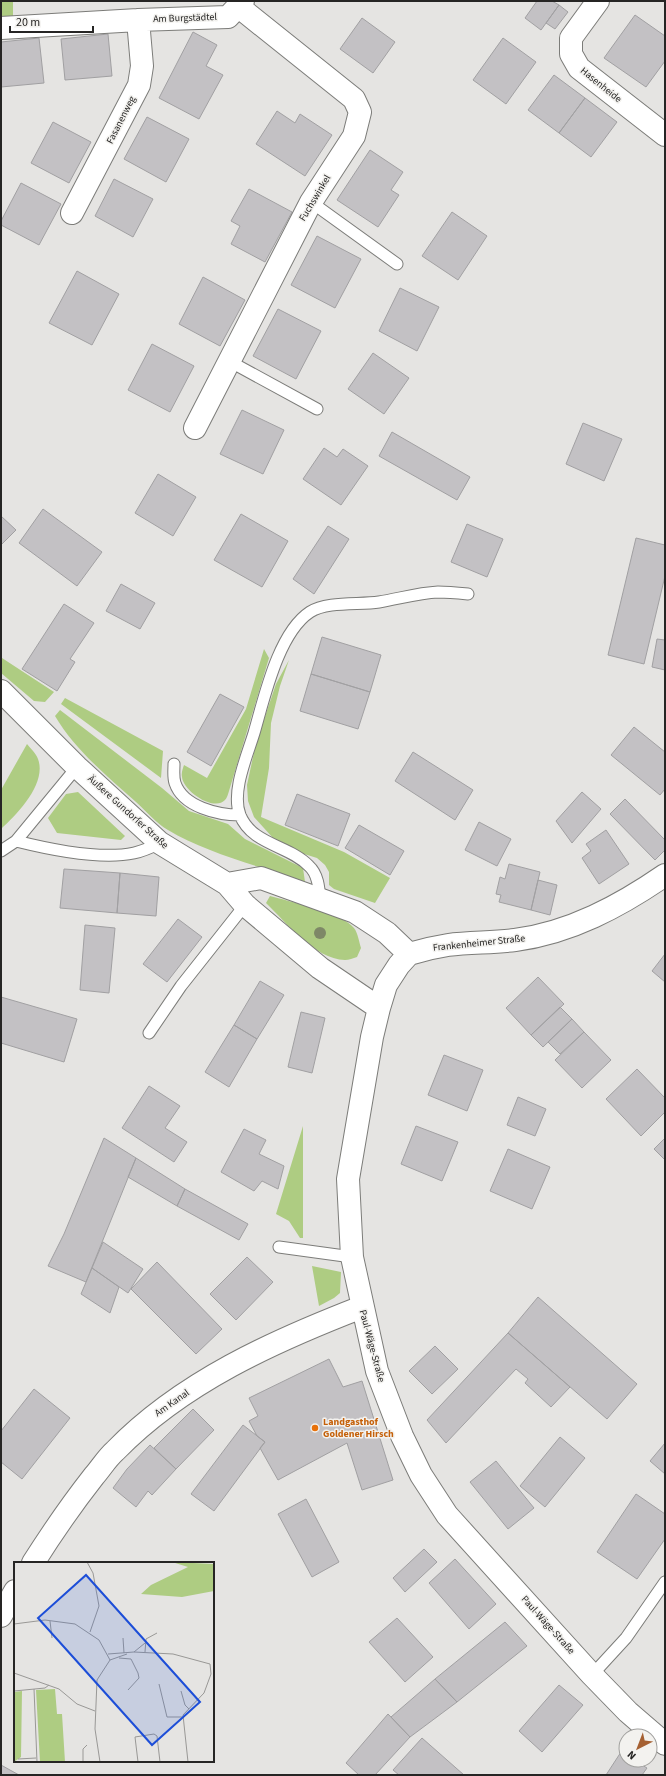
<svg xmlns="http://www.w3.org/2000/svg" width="666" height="1776" font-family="'Source Sans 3',sans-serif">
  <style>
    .green { fill: #aecc82 }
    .building { fill: #c3c1c4; stroke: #a1a0a2 }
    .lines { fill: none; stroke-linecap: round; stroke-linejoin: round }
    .service-casing { stroke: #7c7c79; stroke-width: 13 }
    .minor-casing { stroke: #7c7c79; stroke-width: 24 }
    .service { stroke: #fff; stroke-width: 11 }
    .minor { stroke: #fff; stroke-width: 22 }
    .tree { fill: #7e8867 }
    .food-dot { fill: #e8710a; stroke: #f3f2ef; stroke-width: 1.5 }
    .labels { text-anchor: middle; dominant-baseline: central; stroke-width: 3; stroke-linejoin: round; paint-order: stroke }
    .street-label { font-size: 10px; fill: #262524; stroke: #f3f2ef }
    .food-label { font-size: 10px; font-weight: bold; fill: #c56008; stroke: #f3f2ef; text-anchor: start }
    .inset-road { fill: none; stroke: #999896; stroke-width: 1 }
    .view { fill: #1d4ed8; fill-opacity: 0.15; stroke: #1d4ed8; stroke-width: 2 }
    .inset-edge { fill: none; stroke: #262524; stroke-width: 2 }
  </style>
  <rect width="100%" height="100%" fill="#e5e4e2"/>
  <path class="green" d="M1,1H13V18L1,19Z
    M264,649L269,658L229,791C228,794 227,798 225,800C214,812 183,791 182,777C181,773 183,768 184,765L207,778L246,709Z
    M2,658L54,692L45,702L34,701L1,673Z
    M289,660L280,686L271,723L269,768L261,817L344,852L390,878L375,903L334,889L329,885V872L325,865L317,858L301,853L273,838L254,817L248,801L247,785L256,743L276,684Z
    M65,698L163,751L161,778L61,704Z
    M60,710L162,788L189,811L228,824L245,839L303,868L305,882C262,867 206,853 168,830C156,823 146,811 136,802C107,776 75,750 55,716Z
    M27,744C30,748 36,753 38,759C47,783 18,814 1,829V790Z
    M78,792L125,836L121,840L57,833L48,818L66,794Z
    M270,896C288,901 344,914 354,928C358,933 359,942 361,948L357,957C353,958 349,960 345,960C314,959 287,923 266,903Z
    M303,1126V1238H300L289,1221L276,1214Z
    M312,1266L341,1272L340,1293L334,1298L319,1306Z"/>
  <path class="building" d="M537,1H552L559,5L541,30L525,18Z
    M559,5L568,12L555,29L546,23Z
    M635,15L665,36V61L646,87L604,58Z
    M362,18L395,42L373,73L340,49Z
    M193,32L217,45L206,66L223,75L199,119L159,98Z
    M108,34L112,76L65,80L61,39Z
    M39,38L44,83L1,87V42Z
    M503,38L536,62L506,104L473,80Z
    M554,75L585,98L559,133L528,110Z
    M585,98L617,122L591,157L559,133Z
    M277,111L295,123L300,114L332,135L305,176L256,144Z
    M147,117L189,139L166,182L124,159Z
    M53,122L91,142L69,183L31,163Z
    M370,150L403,172L391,190L399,195L378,227L337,200Z
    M114,179L153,199L133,237L95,216Z
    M21,183L61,204L39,245L1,225V221Z
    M249,189L292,212L265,262L231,244L240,226L231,221Z
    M452,212L487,236L458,280L422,256Z
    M317,236L361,259L335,308L291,285Z
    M77,271L119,294L92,345L49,323Z
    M203,277L245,300L220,346L179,324Z
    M400,288L439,307L417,351L379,331Z
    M278,309L321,331L296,379L253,356Z
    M152,344L194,366L170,412L128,390Z
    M373,353L409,378L384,414L348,389Z
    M242,410L284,430L263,474L220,454Z
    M583,423L622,439L604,481L566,464Z
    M392,432L470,477L457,500L379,456Z
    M324,448L337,457L343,449L368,466L341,505L303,479Z
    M158,474L196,497L173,536L135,513Z
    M43,509L102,552L77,586L19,543Z
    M241,514L288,541L262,587L214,560Z
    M1,516L16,530L1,545Z
    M467,524L503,539L487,577L451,562Z
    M328,526L349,539L314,594L293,579Z
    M636,538L665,545V576L644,664L608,655Z
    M121,584L155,603L140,629L106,611Z
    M64,604L94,623L70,659L75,662L57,691L22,669Z
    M322,637L381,655L370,692L311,674Z
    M657,639L665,640V670L652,667Z
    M311,674L370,692L358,729L300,711Z
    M220,694L244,707L211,766L187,752Z
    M634,727L665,752V789L660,795L611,755Z
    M413,752L473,790L455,820L395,781Z
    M582,792L601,809L572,843L556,821Z
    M297,794L350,814L338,846L285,825Z
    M625,799L665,840V850L655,860L610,814Z
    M479,822L511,839L497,866L465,850Z
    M359,825L404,851L390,875L345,848Z
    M606,830L629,864L599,884L582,858L591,851L586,844Z
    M509,864L540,872L531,910L499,902L501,895L496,894L500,877L505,879Z
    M64,869L120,873L117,913L60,908Z
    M120,873L159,877L156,916L117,913Z
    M538,880L557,885L550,915L531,910Z
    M178,919L202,937L167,982L143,964Z
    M85,925L115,928L109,993L80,990Z
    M665,954V982L652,971Z
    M538,977L564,1004L531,1035L506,1008Z
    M260,981L284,995L257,1039L234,1025Z
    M1,997L77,1019L64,1062L1,1043Z
    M560,1007L572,1019L543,1047L531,1035Z
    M301,1012L325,1018L312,1073L288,1067Z
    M572,1019L584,1032L560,1054L548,1042Z
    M234,1025L257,1039L229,1087L205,1072Z
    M584,1032L611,1060L582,1088L555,1060Z
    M444,1055L483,1070L467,1111L428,1095Z
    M637,1069L665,1098V1112L641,1136L606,1099Z
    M149,1086L180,1106L165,1128L187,1142L174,1162L122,1128Z
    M518,1097L546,1109L535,1136L507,1125Z
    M416,1126L458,1142L442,1181L401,1164Z
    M244,1129L266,1140L259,1154L284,1166L278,1189L262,1181L254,1191L221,1172Z
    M104,1138L136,1158L86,1282L48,1266L64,1234Z
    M665,1138V1160L654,1149Z
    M508,1149L550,1167L532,1209L490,1191Z
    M136,1158L185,1189L177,1206L128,1177Z
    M185,1189L248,1224L239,1240L177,1206Z
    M103,1242L143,1269L128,1293L92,1268Z
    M247,1257L273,1282L236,1320L210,1294Z
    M157,1262L222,1329L196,1354L131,1289Z
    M92,1268L119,1287L110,1313L81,1294Z
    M538,1297L637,1384L607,1419L508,1333Z
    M508,1333L570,1387L551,1407L525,1383L528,1379L516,1369L446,1443L427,1420Z
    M435,1346L458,1369L432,1394L409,1371Z
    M329,1359L343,1387L362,1381L393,1480L362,1490L347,1443L278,1480L260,1448L265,1442L257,1436L249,1421L258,1416L249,1398Z
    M34,1389L70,1418L22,1479L1,1462V1431Z
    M193,1409L214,1430L176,1469L154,1448Z
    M243,1425L265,1442L214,1511L191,1494Z
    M560,1437L585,1458L545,1507L520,1486Z
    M665,1443V1474L650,1461Z
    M150,1445L176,1469L152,1495L148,1491L136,1507L113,1488L127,1469Z
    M496,1461L534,1508L508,1529L470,1482Z
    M636,1494L665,1514V1539L637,1579L597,1552Z
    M306,1499L339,1562L312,1577L278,1514Z
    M424,1549L437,1562L405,1592L393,1578Z
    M455,1559L496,1604L469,1629L429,1583Z
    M397,1618L433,1657L405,1682L369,1642Z
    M505,1622L527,1646L457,1702L435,1679Z
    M435,1679L457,1702L410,1737L391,1717Z
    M559,1685L583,1705L542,1752L519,1731Z
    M388,1714L410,1737L375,1775H359L346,1763Z
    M422,1738L464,1775H399L393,1770Z
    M621,1752L626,1755V1760H634L647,1768L642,1775H606Z
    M1,1765L19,1775H1Z"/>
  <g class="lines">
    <g class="service-casing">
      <path id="service" d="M311,202L397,264
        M229,361L317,409
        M174,764C174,770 173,777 175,783C183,807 218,815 240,815
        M16,841C48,849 102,860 134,853C143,851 152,847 160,843
        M1,851L16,841L77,767
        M320,899C319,888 318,874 309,866C289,845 252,845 240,815C231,792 247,756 254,733C264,699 278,633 310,612C327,601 359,605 379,602C398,599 418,593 438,592C448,592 458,593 468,594
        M149,1033L181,986L245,905
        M279,1247L352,1257
        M592,1675L626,1638L665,1582"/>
    </g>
    <g class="minor-casing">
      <path id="minor" d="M598,1L571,38V54L579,68L665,135
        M1,28L138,20L228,17L243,1
        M72,213L139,85L142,66L138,20
        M195,428L311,202L354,136L360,112L354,99L239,7
        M1,691L77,767L160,843L227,884L245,905L320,968L379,1008
        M227,884L261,878L355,912L387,933L409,954
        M409,954L399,965L386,985L379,1008L372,1037L348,1179L352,1257L377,1371L402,1436L421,1475L447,1515L592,1675L628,1712L665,1744
        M409,954C422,950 435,947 448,945C470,942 493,943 515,940C570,933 620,906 665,875
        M33,1563C52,1533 72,1504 94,1476C101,1468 107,1458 115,1451C182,1382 274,1341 362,1307
        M1,1616L15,1591"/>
    </g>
    <use href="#service" class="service"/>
    <use href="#minor" class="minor"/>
  </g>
  <circle class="tree" cx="320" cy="933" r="6"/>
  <circle class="food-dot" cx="315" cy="1428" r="4"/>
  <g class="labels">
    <g class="street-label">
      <text transform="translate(185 18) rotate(-2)">Am Burgstädtel</text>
      <text transform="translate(601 85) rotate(39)">Hasenheide</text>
      <text transform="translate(121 120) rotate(-63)">Fasanenweg</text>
      <text transform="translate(315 198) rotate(-59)">Fuchswinkel</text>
      <text transform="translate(128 812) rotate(42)">Äußere Gundorfer Straße</text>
      <text transform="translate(479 943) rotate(-6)">Frankenheimer Straße</text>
      <text transform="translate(372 1346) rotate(75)">Paul-Wäge-Straße</text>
      <text transform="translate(172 1403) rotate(-35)">Am Kanal</text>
      <text transform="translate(548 1625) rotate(48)">Paul-Wäge-Straße</text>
    </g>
    <g class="food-label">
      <text x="323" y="1422">Landgasthof<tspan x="323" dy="12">Goldener Hirsch</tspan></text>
    </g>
  </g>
  <g transform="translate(14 1562)">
    <rect width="200" height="200" fill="#e5e4e2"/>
    <path d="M158,0L200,2V29L168,35L127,32L137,23L174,5ZM41,127L43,152H48L51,200H26L22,128ZM8,129L7,195L0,200V130Z" fill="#aecc82"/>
    <path class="inset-road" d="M73,0L79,11L85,44L76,70M36,59L38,76M0,62L31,58L61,62L85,78L96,98M109,76L110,91M120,90L131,81M131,90L132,77L143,71M94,92L120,90L159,92L196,102L197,112L190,131L169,153L174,200M105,96L117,97L124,111L125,116L114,128M0,111L45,127L63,142L81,149M145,122L153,155H168M20,127L23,200M0,129L31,126L35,123M167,129L171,143L175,147M4,197L22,196M69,200V187L73,183M86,200L81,167L83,118L96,98L113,92M124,200L121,175L140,172L143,174L146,200"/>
    <path class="view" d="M72,13L186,140L138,183L24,56Z"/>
    <rect width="200" height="200" class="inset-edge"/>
  </g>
  <rect width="666" height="1776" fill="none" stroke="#262524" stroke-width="4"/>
  <g transform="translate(638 1748) rotate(222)"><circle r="19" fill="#f3f2ef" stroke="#a1a09e"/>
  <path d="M0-3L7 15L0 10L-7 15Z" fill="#a56032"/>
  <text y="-6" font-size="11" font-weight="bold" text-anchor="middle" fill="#262524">N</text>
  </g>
  <path d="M10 26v6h83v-6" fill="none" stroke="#262524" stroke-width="2"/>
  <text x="16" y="26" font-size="12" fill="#262524" stroke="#f3f2ef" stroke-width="3" paint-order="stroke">20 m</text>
</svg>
